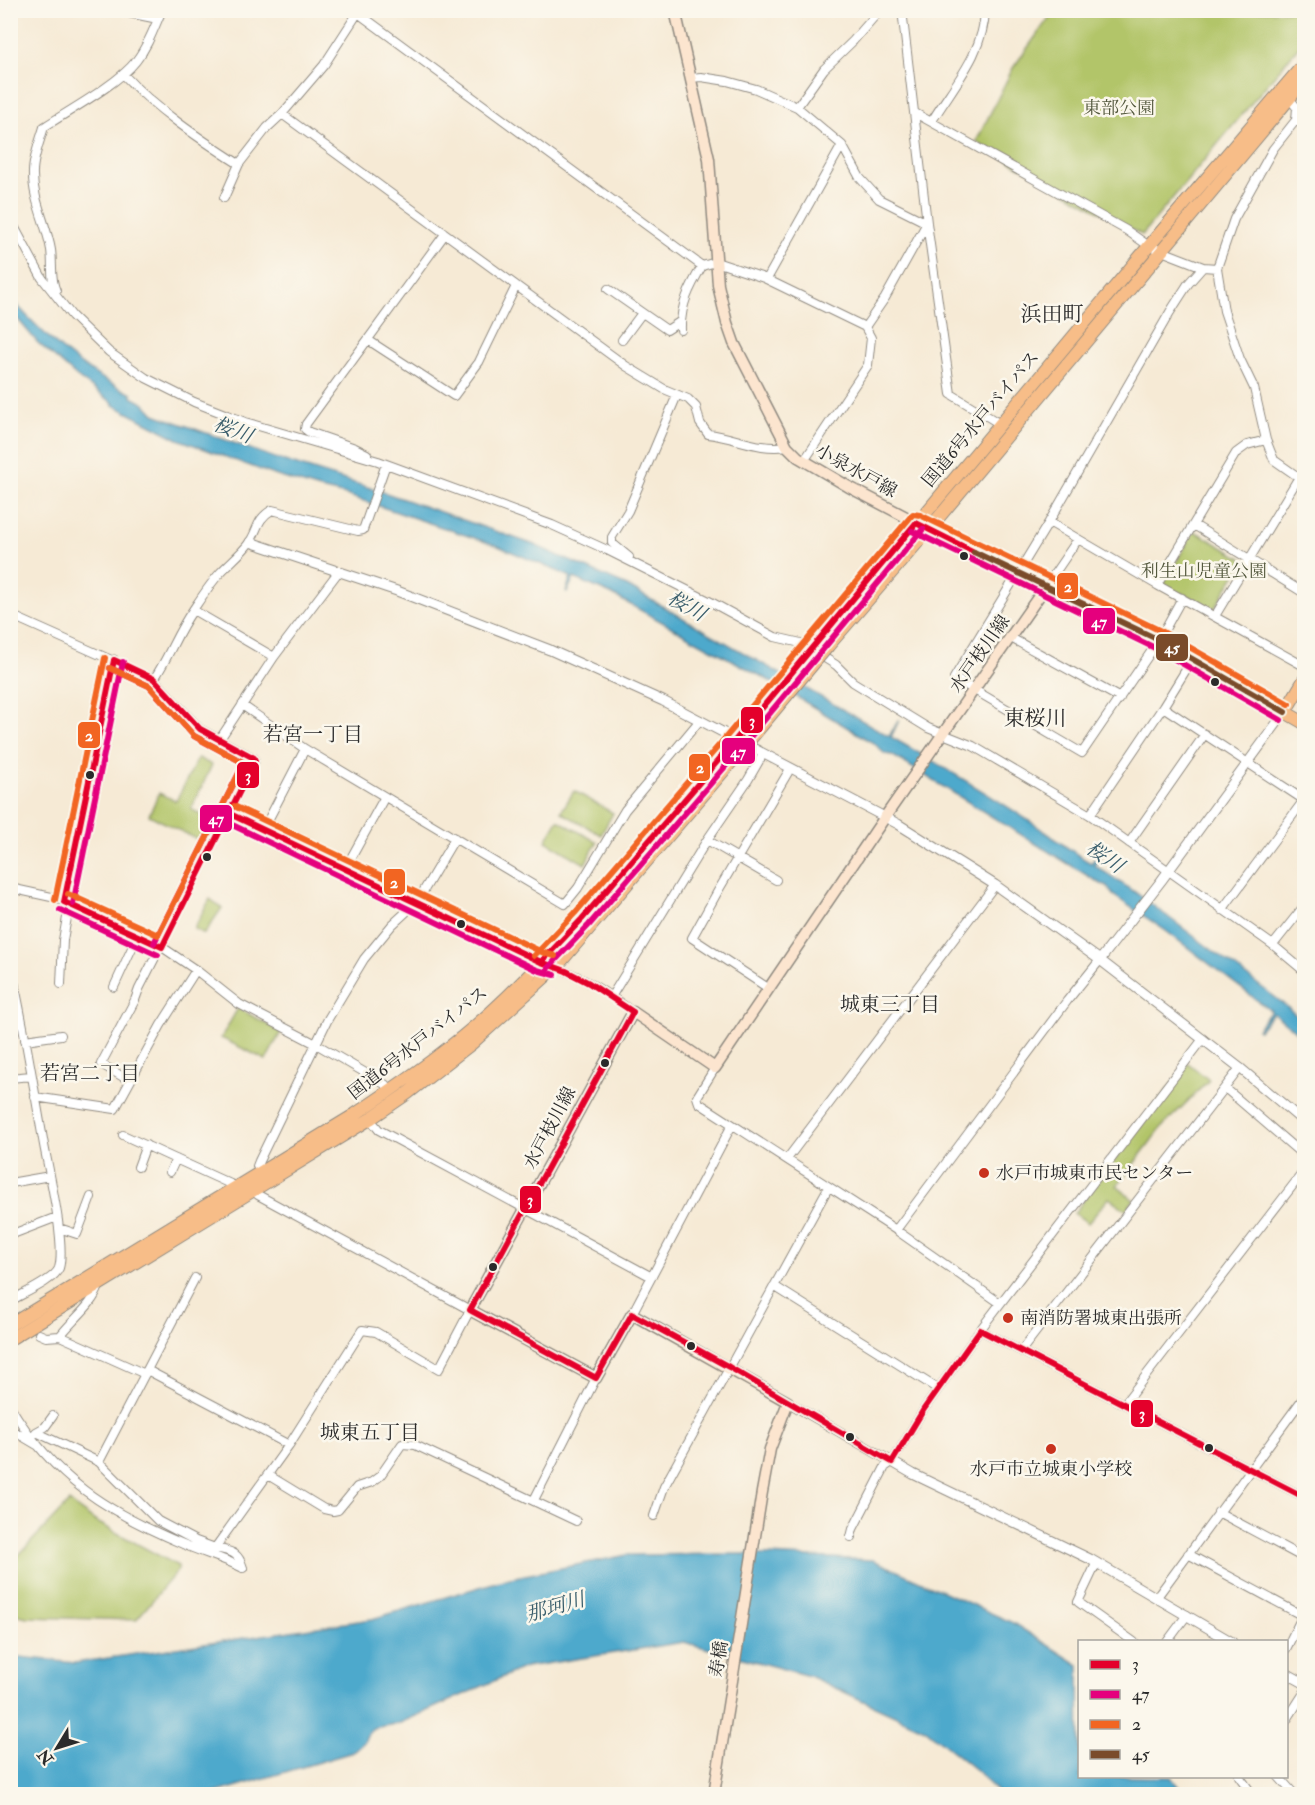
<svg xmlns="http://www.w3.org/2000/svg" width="1315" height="1805" font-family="'IM FELL Double Pica','Noto Serif JP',serif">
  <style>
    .green { fill: #b2c569; stroke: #6e784a; stroke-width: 1.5 }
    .water { fill: #4da9cc; stroke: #3c6a7c; stroke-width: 1.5 }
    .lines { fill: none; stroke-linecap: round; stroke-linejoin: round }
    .minor-casing { stroke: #908a80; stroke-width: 10 }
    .tertiary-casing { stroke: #908a80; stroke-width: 11 }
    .secondary-casing { stroke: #908a80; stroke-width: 13 }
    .trunk-casing { stroke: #908a80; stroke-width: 14 }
    .minor { stroke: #fff; stroke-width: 8 }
    .tertiary { stroke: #fff; stroke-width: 9 }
    .secondary { stroke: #fce5cf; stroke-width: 10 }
    .trunk { stroke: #f7bd88; stroke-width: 12 }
    .trunk-bridge-casing { stroke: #908a80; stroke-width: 14; stroke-linecap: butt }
    .trunk-bridge { stroke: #f7bd88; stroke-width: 12 }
    .bus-1-casing { stroke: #fbf7ec; stroke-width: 10 }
    .bus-2-casing { stroke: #fbf7ec; stroke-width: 10 }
    .bus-3-casing { stroke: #fbf7ec; stroke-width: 10 }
    .bus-4-casing { stroke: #fbf7ec; stroke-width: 10 }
    .bus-1 { stroke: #e4002b; stroke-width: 6 }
    .bus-2 { stroke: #e5007d; stroke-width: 6 }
    .bus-3 { stroke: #f26522; stroke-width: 6 }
    .bus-4 { stroke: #7a4b2a; stroke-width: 6 }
    .bus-dot { fill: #2b2b2b; stroke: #fbf7ec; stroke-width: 2 }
    .poi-dot { fill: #c8321e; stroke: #fbf7ec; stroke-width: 2 }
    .labels { text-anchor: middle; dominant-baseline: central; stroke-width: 5; stroke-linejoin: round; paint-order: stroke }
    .park-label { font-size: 18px; fill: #54593e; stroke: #fbf7ec }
    .street-label { font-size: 18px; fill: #2b2b2b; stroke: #fbf7ec }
    .poi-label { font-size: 18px; fill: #2b2b2b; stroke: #fbf7ec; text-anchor: start }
    .water-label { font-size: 20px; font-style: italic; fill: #395d6b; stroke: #fbf7ec }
    .neighbourhood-label { font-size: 20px; fill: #2b2b2b; stroke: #fbf7ec }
    .quarter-label { font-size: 21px; fill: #2b2b2b; stroke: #fbf7ec }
    .line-badge { stroke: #fbf7ec; stroke-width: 2 }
    .badge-label { font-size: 16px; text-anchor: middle; font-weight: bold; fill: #fff }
  </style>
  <rect width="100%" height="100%" fill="#fbf7ec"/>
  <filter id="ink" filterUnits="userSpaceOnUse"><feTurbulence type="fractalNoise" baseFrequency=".0167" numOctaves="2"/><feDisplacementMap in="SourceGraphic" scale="12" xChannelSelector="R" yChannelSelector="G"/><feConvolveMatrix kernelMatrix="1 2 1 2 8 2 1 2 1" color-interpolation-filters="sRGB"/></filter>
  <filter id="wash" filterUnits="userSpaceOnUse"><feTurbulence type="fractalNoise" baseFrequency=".008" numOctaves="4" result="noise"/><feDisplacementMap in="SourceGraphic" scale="24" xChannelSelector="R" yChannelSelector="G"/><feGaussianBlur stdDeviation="1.35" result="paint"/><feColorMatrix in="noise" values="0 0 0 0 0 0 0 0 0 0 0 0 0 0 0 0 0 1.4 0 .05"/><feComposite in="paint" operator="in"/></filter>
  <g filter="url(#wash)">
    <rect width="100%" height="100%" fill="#f6ead5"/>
    <path class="green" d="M1054,11H1304V40L1142,235L976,142L1013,68Z
      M1194,531L1242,558L1243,562L1215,608L1213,609L1183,593L1180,595L1164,586V583Z
      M198,758L212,765L191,809L217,823L206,844L149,815L159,793L176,801Z
      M574,791L613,813L601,835L561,812Z
      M558,820L597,842L585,864L546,841Z
      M210,899L222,908L204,934L194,929Z
      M238,1008L281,1032L266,1060L221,1038Z
      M1188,1063L1209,1080L1161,1128L1117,1186L1134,1200L1126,1210L1109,1198L1088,1223L1074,1213Z
      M69,1502L95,1521L178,1566V1570L136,1620L27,1617L11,1613V1563Z"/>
    <path class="water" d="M10,296C19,309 30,319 41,330C69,358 97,378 132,394V397L145,404L154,414L275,458L383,492L532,544L627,586L889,736L899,720L891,737C942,766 993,796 1041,829C1058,840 1073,853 1091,863L1105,847L1107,848L1094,865L1135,892L1280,1001L1304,1022V1038L1273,1013L1259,1030L1257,1029L1271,1011L1166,931L1113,895L1106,885L1101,884L892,755L885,754L875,744L770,681L611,594L574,578L567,592L566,591L571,577L498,546L346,495L320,489L277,476L178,439L113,405V403L77,377L37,342L11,311Z
      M746,1554L873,1560L1013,1623L1079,1665L1080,1776L1171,1777L1184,1794H999L977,1771L925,1729L809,1676L684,1642L525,1667L400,1723L373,1728L367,1735L364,1742L353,1752L211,1794H11V1656L75,1663L372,1619L510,1578L627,1555Z"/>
  </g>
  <g filter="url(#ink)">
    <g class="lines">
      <g class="minor-casing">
        <path id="minor" d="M114,10L158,19
          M902,10L927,223L951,394L1000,424
          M358,13L702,266
          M123,74C154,108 200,139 239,164
          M691,78L701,77L727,81L756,89L797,107L842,145L860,178L879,199L927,223L885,298L865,327
          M1289,98L1297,108L1296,120L1273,149L1234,219L1217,268L1224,311L1240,359L1254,388L1266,440L1274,460L1304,481
          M797,107L824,69L853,41L880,10
          M915,113L1126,230L1149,246L1203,267
          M282,114L626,366L664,389L688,399L696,407L700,423L708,434C736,437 759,451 787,446
          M1296,120L1304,125
          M932,121C953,86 984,53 985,10
          M224,198L239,164L267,128L282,114L324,65L359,11
          M10,219L42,278L72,316L109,352L146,378L194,402L245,422L378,461L552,525L607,550L709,601L775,637L801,643L836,665L853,682L928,728L973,746L1090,815L1273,945L1304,971
          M767,279L842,145
          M608,289L667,330L681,321
          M56,291C50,279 53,264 51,250C47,225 32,199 33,172C33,158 40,141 44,127C70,110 118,84 136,61C148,46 154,28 162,10
          M681,330C680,305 690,287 702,266L716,262L764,278L865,327L871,338L868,365L804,461
          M368,340L454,396L479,362L516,286
          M622,340L642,313
          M367,454L355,448L309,432L305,429L306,424L445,234
          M1049,522L1157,585L1304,666
          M1194,525L1304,593
          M629,557L612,543V537L628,511L677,395
          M1157,585L1236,453L1247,445L1266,440
          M1046,586L1078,539
          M1182,598L1159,640L1082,753L954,678L1049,522L1170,312L1188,284L1203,267L1217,268
          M193,610L274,657
          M1215,616L1299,477
          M10,620L15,617L154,679L200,729L254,758L255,761L139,989L135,1000L101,1064L130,1081
          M1011,638L1120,698
          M154,679C169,657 177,632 193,610C201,598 210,584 220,573C229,563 241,554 249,543C258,531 256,519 272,510L358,531L363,530L386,464
          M242,705L305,749L565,904L578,888L625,810L700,720
          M1163,707L1304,800
          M220,739L274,657L339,571
          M230,814L541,962C576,972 604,991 633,1012
          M1090,815L1163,707L1192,660
          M263,830L305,749
          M707,840L776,880
          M1129,843L1205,734
          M345,869L383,800
          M10,888L56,898L162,947L196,970L239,1004L316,1044L393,1089
          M1222,910L1304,800
          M1273,945L1304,906
          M10,964C24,1024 33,1084 44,1145C49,1172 66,1244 59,1268C55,1280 22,1294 10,1301
          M61,984L63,940L69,906
          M114,987L137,937
          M768,988L692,938L718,891L790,769
          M611,997L707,840L748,780L763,754
          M25,1040L61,1035
          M715,1068L697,1097L699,1103L896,1230L1000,1303
          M10,1078L31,1076
          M1225,1088L1304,1156
          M35,1097L115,1109L161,1025L196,970
          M370,1119L379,1130L650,1276
          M123,1135L237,1187
          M787,1159L995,885
          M138,1167L146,1145
          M170,1172L176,1159
          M260,1173L257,1166L259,1161L328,1019L364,959L392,925L417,902L455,838
          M10,1183L50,1176
          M59,1228L77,1234L91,1197
          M896,1230L1067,1001L1100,960
          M10,1235L57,1217
          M195,1278L99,1462L158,1521L196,1541L215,1548
          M774,1286L938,1389
          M632,1314L732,1125
          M980,1330L1304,1497
          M39,1334L46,1337L60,1336L145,1374
          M60,1336C73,1319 93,1305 99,1286
          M1021,1351L1240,1068
          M147,1370L289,1445
          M1124,1404L1304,1171
          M10,1406C54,1479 107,1512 183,1544C203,1553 224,1558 243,1568
          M53,1416L45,1427L36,1432L99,1462
          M10,1429L37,1445
          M268,1475L324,1509L333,1511L338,1510L357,1487L372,1482L380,1476L402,1444L415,1445L576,1521
          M534,1500L596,1378
          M1218,1512L1304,1558
          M654,1516L664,1487L828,1188
          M851,1537L853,1529L885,1467L892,1462L924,1409L980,1330L1203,1039
          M1188,1554L1303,1616
          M1096,1564L1078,1602L1134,1642
          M243,1568C238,1551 231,1552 215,1548L289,1445L362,1330L376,1332L439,1369L470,1310L258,1195L251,1189
          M1157,1597L1304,1397
          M1167,1642L1187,1615
          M1286,1649L1304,1613
          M1286,1721L1304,1693
          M1239,1776L1252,1794
          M1278,1776L1294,1794"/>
      </g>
      <g class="tertiary-casing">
        <path id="tertiary" d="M250,542L397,591L550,650L663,701L898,824L995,885L1100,960L1240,1068L1304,1122
          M64,902L114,660
          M1100,960L1161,881L1285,712
          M788,1402L913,1474L1090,1559L1232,1642
          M1286,1673L1304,1683"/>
      </g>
      <g class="secondary-casing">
        <path id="secondary" d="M675,10L709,159L718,285L727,323L734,343L787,446L798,457L849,487L929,529L1159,640L1285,712
          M714,1794L762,1492L770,1449L788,1402L632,1314L596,1378L470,1310L633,1012L715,1068L885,817L1046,586"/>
      </g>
      <g class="trunk-casing">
        <path id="trunk" d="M819,641L1149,246L1304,64
          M828,646L929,529L1304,81
          M1304,680L1285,712L1304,723
          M10,1325L351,1117C405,1081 460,1043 507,997C586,920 656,833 728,749
          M10,1339L370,1119L408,1093L471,1044L557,966L738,754"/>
      </g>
      <use href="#minor" class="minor"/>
      <use href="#tertiary" class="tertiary"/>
      <use href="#secondary" class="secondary"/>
      <use href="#trunk" class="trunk"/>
      <g class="trunk-bridge-casing">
        <path id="trunk-bridge" d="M728,749L819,641
          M738,754L828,646"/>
      </g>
      <use href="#trunk-bridge" class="trunk-bridge"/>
      <g class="bus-1-casing">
        <path id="bus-1" d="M114,660L154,679L200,729L254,758L255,761L162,947
          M230,814L541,962L566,971L589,983L633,1012
          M64,902L114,660
          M64,902L162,947
          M541,962L582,919L728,749L916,523L974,552
          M633,1012L470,1310L596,1378L632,1314L729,1367L892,1462
          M980,1330L1304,1497
          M892,1462L924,1409L980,1330"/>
      </g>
      <g class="bus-2-casing">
        <path id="bus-2" d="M912,531L1155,648L1281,720
          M110,668L149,686L194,736L244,763L154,943
          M226,822L537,970L555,975
          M73,904L123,662
          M60,910L158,955
          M548,968L589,925L735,755L923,529"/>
      </g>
      <g class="bus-3-casing">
        <path id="bus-3" d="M234,806L544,953L555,956
          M68,894L158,935L244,763L194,736L149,686L110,668
          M55,900L105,658
          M534,956L575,913L721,743L913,514L920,515L1163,632L1289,704"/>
      </g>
      <g class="bus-4-casing">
        <path id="bus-4" d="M974,552L1159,640L1285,712"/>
      </g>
      <use href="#bus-1" class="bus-1"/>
      <use href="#bus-2" class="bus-2"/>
      <use href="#bus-3" class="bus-3"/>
      <use href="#bus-4" class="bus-4"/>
    </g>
  </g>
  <g class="bus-dot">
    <circle cx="964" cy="556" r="5"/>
    <circle cx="1215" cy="682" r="5"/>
    <circle cx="90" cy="775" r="5"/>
    <circle cx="207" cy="857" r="5"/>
    <circle cx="461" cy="924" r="5"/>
    <circle cx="605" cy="1063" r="5"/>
    <circle cx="493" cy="1267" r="5"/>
    <circle cx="691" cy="1346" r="5"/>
    <circle cx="850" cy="1437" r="5"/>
    <circle cx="1209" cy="1448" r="5"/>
  </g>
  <g class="poi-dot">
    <circle cx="984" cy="1173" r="6"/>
    <circle cx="1008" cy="1318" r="6"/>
    <circle cx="1051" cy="1449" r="6"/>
  </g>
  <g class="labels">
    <g class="park-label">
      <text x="1119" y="108">東部公園</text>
      <text x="1204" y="571">利生山児童公園</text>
    </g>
    <g class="street-label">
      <text transform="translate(981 419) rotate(-50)">国道6号水戸バイパス</text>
      <text transform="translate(856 471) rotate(29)">小泉水戸線</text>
      <text transform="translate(980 654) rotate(-55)">水戸枝川線</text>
      <text transform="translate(418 1043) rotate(-38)">国道6号水戸バイパス</text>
      <text transform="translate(550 1128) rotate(-62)">水戸枝川線</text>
      <text transform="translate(719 1659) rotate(-81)">寿橋</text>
    </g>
    <g class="poi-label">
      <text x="996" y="1173">水戸市城東市民センター</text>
      <text x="1020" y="1318">南消防署城東出張所</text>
      <text x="1051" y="1469" text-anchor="middle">水戸市立城東小学校</text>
    </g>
    <g class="water-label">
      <text transform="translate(233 430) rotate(21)">桜川</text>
      <text transform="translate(687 606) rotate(29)">桜川</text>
      <text transform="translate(1105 857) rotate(34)">桜川</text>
      <text transform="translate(555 1607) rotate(-16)">那珂川</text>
    </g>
    <g class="neighbourhood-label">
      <text x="313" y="734">若宮一丁目</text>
      <text x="890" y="1004">城東三丁目</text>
      <text x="90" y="1073">若宮二丁目</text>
      <text x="370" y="1432">城東五丁目</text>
    </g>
    <g class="quarter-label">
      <text x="1052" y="314">浜田町</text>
      <text x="1035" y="718">東桜川</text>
    </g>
  </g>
  <g class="line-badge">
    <rect x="1056" y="572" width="23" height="28" rx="6" fill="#f26522"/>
    <rect x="1082" y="607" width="34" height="28" rx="6" fill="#e5007d"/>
    <rect x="1155" y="633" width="34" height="29" rx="6" fill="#7a4b2a"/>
    <rect x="740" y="706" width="24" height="28" rx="6" fill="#e4002b"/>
    <rect x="77" y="721" width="24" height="28" rx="6" fill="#f26522"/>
    <rect x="721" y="737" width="35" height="28" rx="6" fill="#e5007d"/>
    <rect x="688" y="753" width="23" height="29" rx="6" fill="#f26522"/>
    <rect x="236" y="761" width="24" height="28" rx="6" fill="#e4002b"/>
    <rect x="199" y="804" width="34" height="29" rx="6" fill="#e5007d"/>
    <rect x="383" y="868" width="23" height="28" rx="6" fill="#f26522"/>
    <rect x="519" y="1185" width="23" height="29" rx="6" fill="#e4002b"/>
    <rect x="1130" y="1399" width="24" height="29" rx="6" fill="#e4002b"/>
  </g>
  <g class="badge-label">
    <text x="1068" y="592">2</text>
    <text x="1099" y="627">47</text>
    <text x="1172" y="653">45</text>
    <text x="752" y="726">3</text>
    <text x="89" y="741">2</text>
    <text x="738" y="757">47</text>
    <text x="700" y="773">2</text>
    <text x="248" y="781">3</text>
    <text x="216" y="824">47</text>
    <text x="394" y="888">2</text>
    <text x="530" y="1205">3</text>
    <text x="1142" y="1419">3</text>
  </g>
  <rect width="1315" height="1805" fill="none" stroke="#fbf7ec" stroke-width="36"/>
  <rect x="1078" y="1640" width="210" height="138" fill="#fbf7ec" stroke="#a8a59f" stroke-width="1.5"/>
  <rect x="1090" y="1660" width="30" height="9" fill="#e4002b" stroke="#a8a59f" stroke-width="1.5"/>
  <text x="1132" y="1670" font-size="18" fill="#2b2b2b">3</text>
  <rect x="1090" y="1690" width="30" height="9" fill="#e5007d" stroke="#a8a59f" stroke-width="1.5"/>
  <text x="1132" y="1700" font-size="18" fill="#2b2b2b">47</text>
  <rect x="1090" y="1720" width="30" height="9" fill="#f26522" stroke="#a8a59f" stroke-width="1.5"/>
  <text x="1132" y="1730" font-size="18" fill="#2b2b2b">2</text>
  <rect x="1090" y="1750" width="30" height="9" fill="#7a4b2a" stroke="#a8a59f" stroke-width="1.5"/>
  <text x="1132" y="1760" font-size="18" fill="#2b2b2b">45</text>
  <g transform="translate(57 1748) rotate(232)" stroke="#fbf7ec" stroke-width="4.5" paint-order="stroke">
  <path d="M0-4.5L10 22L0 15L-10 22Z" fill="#2b2b2b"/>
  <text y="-9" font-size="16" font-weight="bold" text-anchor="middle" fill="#2b2b2b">N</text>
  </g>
</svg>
